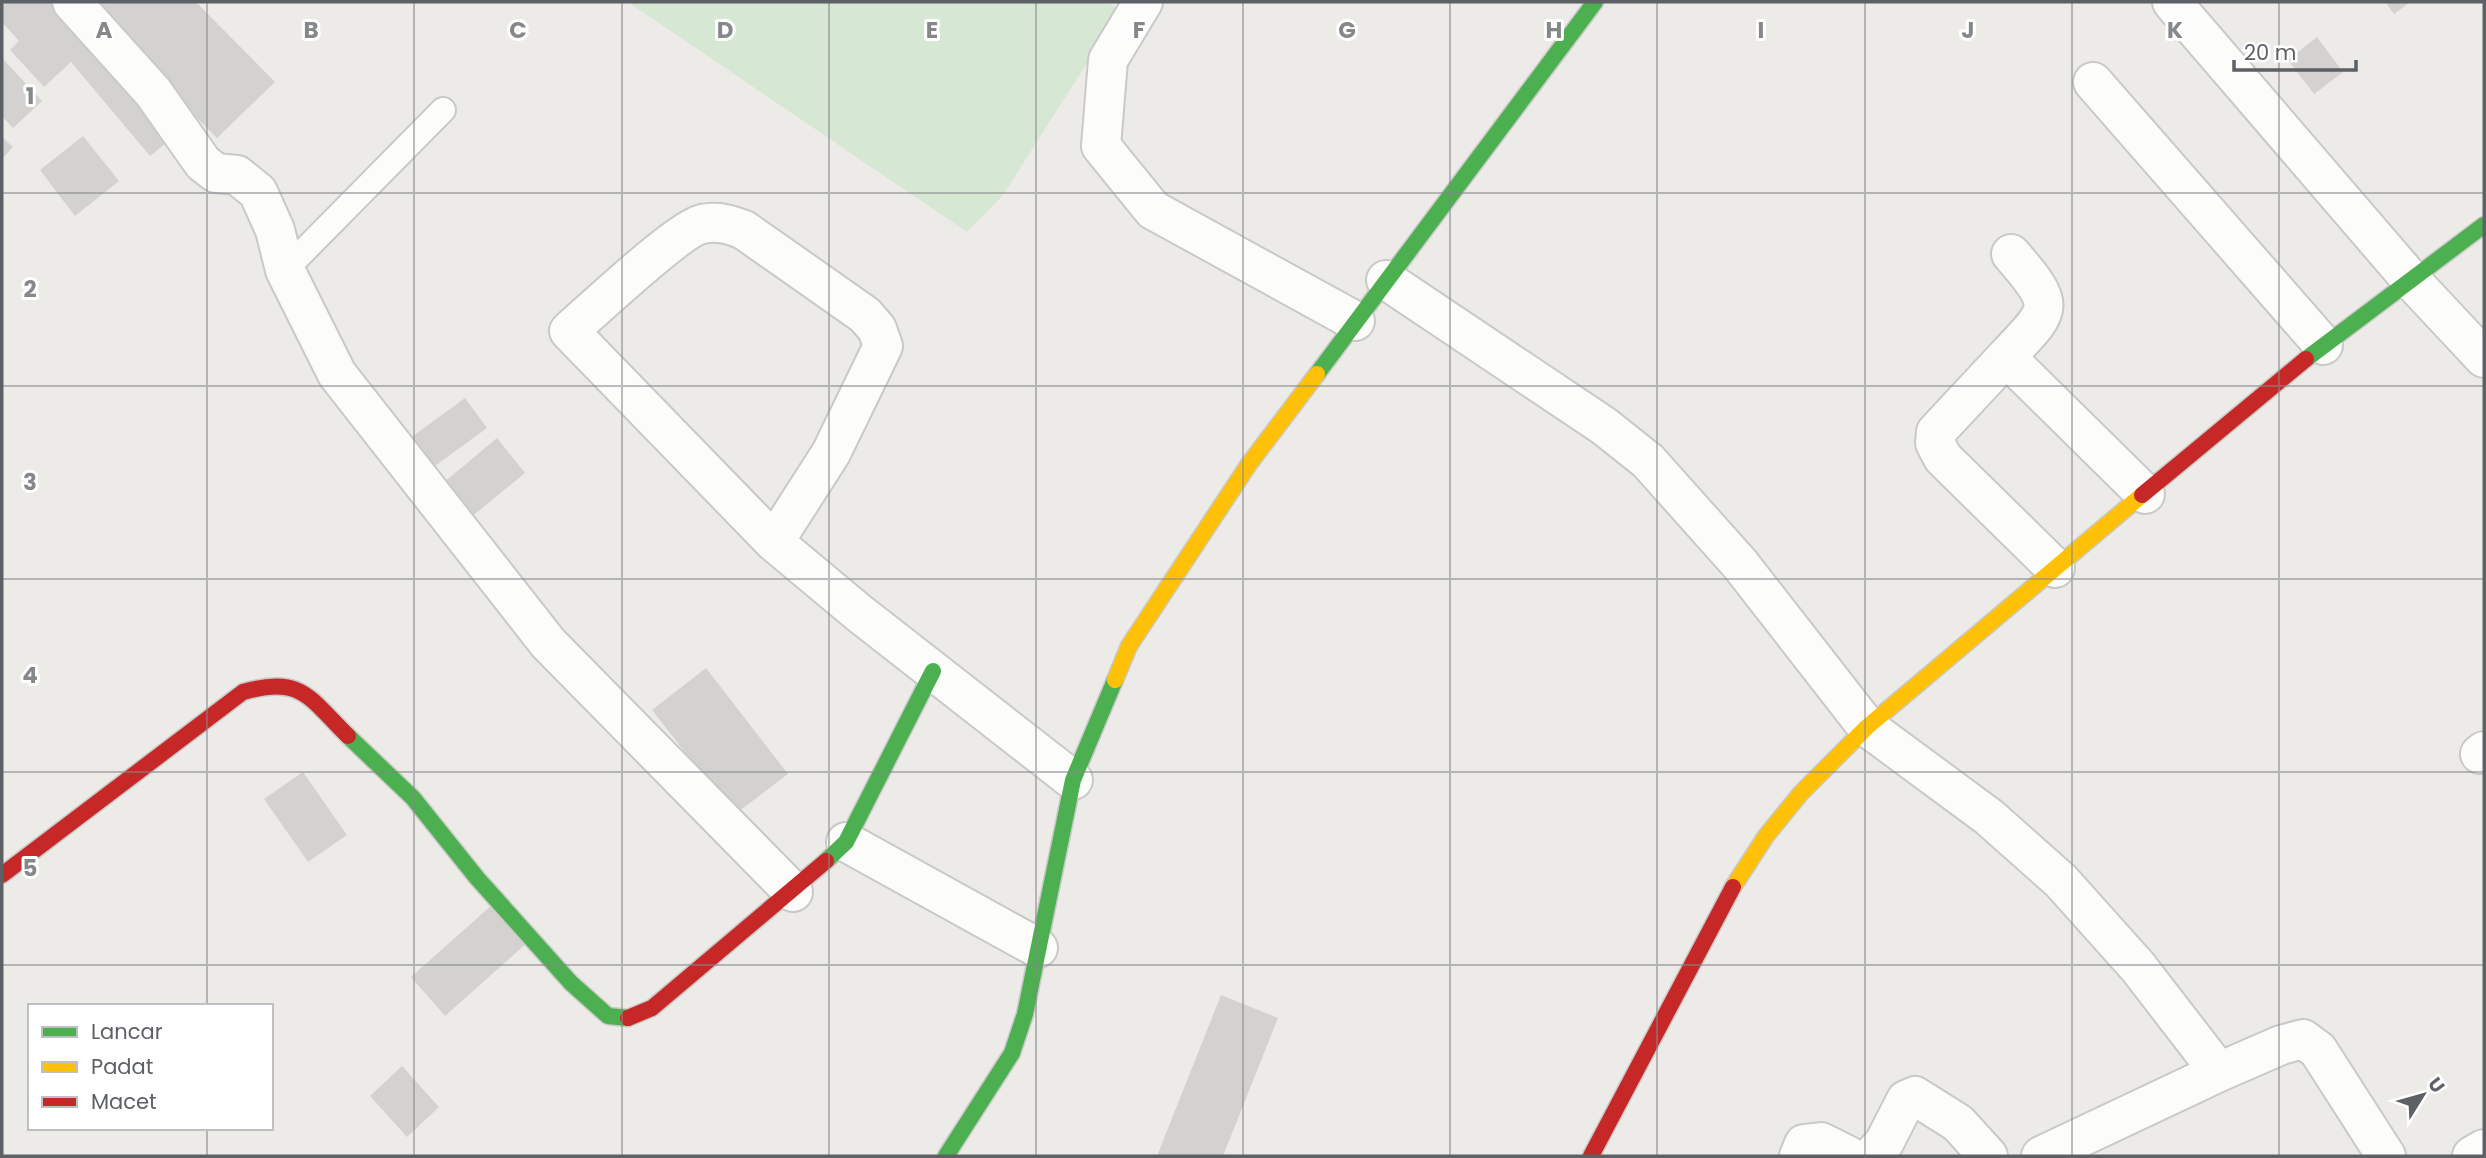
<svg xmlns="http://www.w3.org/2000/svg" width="2486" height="1158" font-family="Poppins,sans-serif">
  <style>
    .pitch { fill: #d6e7d4 }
    .building { fill: #d3d2d0 }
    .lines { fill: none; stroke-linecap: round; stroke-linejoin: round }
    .lane-casing { stroke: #c9c9c9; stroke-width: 28 }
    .street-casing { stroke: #c9c9c9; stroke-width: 42 }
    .fast-casing { stroke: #c9c9c8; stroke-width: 19 }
    .slow-casing { stroke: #c9c9c8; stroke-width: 19 }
    .jam-casing { stroke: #c9c9c8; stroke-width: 19 }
    .lane { stroke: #fcfcfb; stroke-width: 24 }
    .street { stroke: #fcfcfb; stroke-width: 38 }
    .fast { stroke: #4caf50; stroke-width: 16 }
    .slow { stroke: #ffc107; stroke-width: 16 }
    .jam { stroke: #c62828; stroke-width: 16 }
    .grid { fill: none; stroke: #858789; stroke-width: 2; stroke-opacity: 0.55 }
    .grid-label { font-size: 23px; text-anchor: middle; font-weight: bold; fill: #858789; stroke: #fff; stroke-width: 6; stroke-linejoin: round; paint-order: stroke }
  </style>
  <rect width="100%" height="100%" fill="#ecebe7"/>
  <path class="pitch" d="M628,2H1108L1120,11L1003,195L967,232Z"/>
  <path class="building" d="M2,2H62L177,134L150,156L71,62L44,87L10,50L19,41L2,22Z
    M82,2H196L275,82L217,138Z
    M2385,2H2410L2394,14Z
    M2317,37L2343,72L2314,94L2288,60Z
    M2,58L42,101L13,128L2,116Z
    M83,136L119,181L75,216L40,170Z
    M2,137L13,147L2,159Z
    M465,398L487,428L424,474L402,444Z
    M497,438L525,473L470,518L442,484Z
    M706,668L788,774L734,815L652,710Z
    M303,772L347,835L308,862L264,799Z
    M493,904L528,942L445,1016L411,977Z
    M1221,995L1278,1018L1223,1156H1157Z
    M402,1066L439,1107L407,1137L370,1096Z"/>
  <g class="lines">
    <g class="lane-casing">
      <path id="lane" d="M285,270L443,110"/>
    </g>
    <g class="street-casing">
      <path id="street" d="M72,2L153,92L203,163L216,173L237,175L258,192L275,230L285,270L337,374L548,643L793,892
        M1143,2L1108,60L1101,146L1153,210L1355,321
        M2172,2L2411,280L2484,358
        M2093,82L2323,345
        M2011,254C2058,308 2052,308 2006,357L2145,494
        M1386,280L1604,426L1648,461L1740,564L1867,727L1989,817L2061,881L2138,967L2219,1072
        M2006,357L1936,432L1935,443L1943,458L2055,568
        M774,542L831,453L883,346L877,329L865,315L744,230C729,224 718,221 702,224C679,229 592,311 569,331L774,542L859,613L1073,780
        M2480,754L2484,751
        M846,842L1038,948
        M1799,1156L1804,1144L1821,1142L1849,1156
        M1872,1156L1884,1143L1906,1100L1915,1096L1958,1123L1988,1156
        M2041,1156L2219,1072L2281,1045L2303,1039L2318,1050L2386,1156
        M2472,1156L2484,1149"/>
    </g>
    <g class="fast-casing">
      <path id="fast" d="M2306,359L2484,225
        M1317,374L1595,2
        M348,736L413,798L477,878L571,983L608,1016L628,1018
        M826,861L846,842L933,671
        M946,1156L1012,1053L1025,1014L1073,780L1115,680"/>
    </g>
    <g class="slow-casing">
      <path id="slow" d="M1115,680L1129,646L1249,464L1317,374
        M1733,887L1766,836L1801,793L1867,727L2142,495"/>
    </g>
    <g class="jam-casing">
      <path id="jam" d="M2142,495L2306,359
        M2,875L243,692C302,675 309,698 348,736
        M628,1018L652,1008L826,861
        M1591,1156L1733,887"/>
    </g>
    <use href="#lane" class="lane"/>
    <use href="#street" class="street"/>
    <use href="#fast" class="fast"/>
    <use href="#slow" class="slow"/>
    <use href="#jam" class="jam"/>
  </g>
  <path class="grid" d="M207,2V1006M414,2V1156M622,2V1156M829,2V1156M1036,2V1156M1243,2V1156M1450,2V1156M1657,2V1156M1865,2V1156M2072,2V1156M2279,2V1156M2,193H2484M2,386H2484M2,579H2484M2,772H2484M2,965H2484M207,1128V1156"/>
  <g class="grid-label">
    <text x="104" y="38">A</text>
    <text x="311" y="38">B</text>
    <text x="518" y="38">C</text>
    <text x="725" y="38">D</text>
    <text x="932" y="38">E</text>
    <text x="1139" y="38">F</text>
    <text x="1347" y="38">G</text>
    <text x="1554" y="38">H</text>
    <text x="1761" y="38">I</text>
    <text x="1968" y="38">J</text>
    <text x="2175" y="38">K</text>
    <text x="30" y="104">1</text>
    <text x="30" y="297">2</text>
    <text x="30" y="490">3</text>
    <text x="30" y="683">4</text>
    <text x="30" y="876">5</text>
  </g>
  <rect width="2486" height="1158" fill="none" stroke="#5d6064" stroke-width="7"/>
  <rect x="28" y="1004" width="245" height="126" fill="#ffffff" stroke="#bebfc1" stroke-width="2"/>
  <rect x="42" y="1027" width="35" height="10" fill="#4caf50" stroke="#bebfc1" stroke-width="2"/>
  <text x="91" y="1039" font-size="21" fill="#5d6064">Lancar</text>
  <rect x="42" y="1062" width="35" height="10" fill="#ffc107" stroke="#bebfc1" stroke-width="2"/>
  <text x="91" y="1074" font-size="21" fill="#5d6064">Padat</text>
  <rect x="42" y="1097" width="35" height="10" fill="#c62828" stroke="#bebfc1" stroke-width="2"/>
  <text x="91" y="1109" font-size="21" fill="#5d6064">Macet</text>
  <g transform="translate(2423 1095) rotate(53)" stroke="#ffffff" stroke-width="5" paint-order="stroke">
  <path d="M0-5L12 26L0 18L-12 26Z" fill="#5d6064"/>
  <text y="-10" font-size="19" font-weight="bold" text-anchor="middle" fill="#5d6064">U</text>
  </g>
  <path d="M2234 60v10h122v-10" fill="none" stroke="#5d6064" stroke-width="3.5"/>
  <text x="2244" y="60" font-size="21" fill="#5d6064" stroke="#ffffff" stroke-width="5" paint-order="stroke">20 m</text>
</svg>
